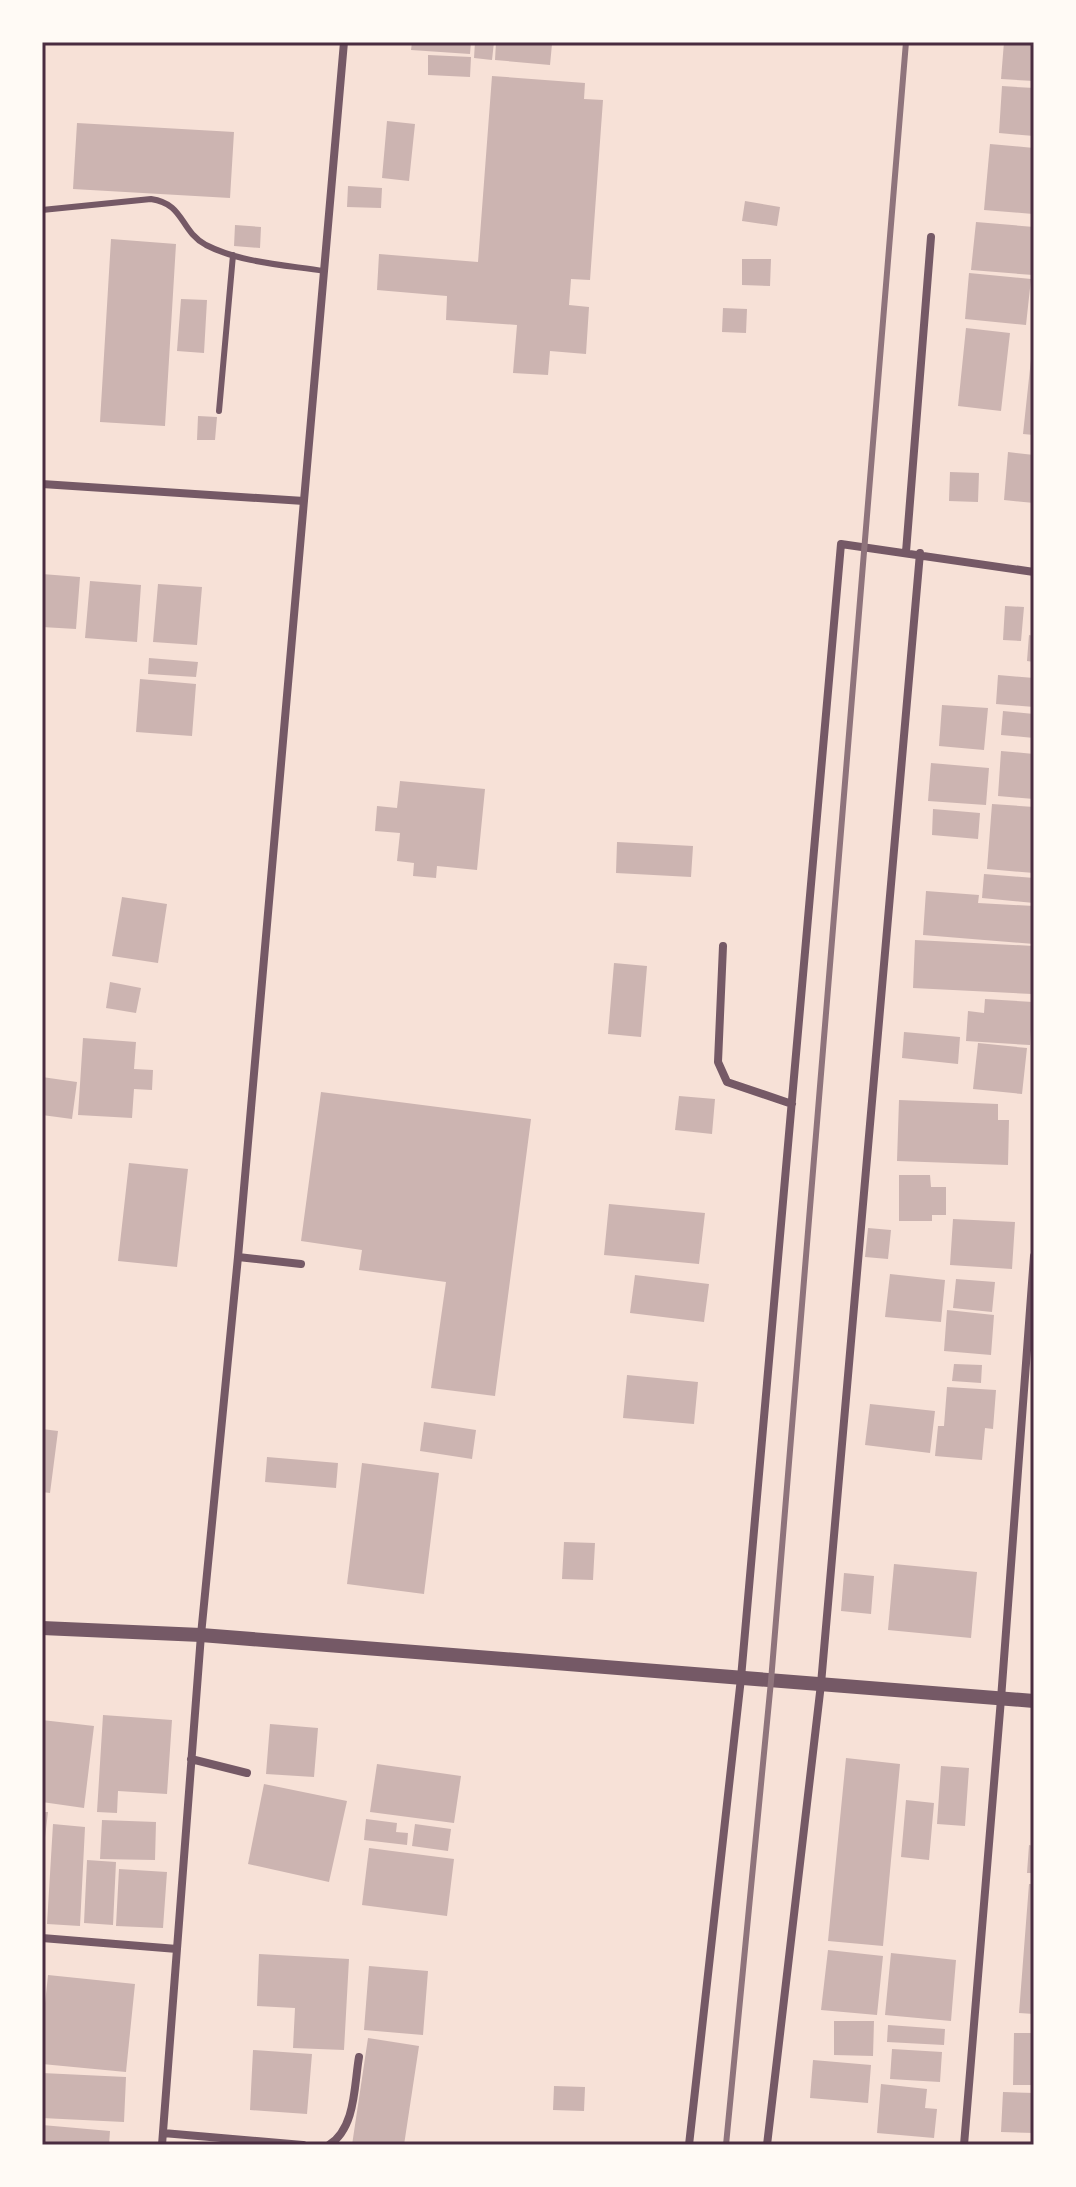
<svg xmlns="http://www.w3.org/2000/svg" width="1076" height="2187" font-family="Bitter,serif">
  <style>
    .building { fill: #ccb4b1 }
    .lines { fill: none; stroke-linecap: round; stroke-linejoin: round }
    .service { stroke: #755966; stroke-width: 6 }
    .minor { stroke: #755966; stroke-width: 8 }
    .tertiary { stroke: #755966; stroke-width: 14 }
    .rail { stroke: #8f747c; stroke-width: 6 }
    .neatline { fill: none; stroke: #4a2c40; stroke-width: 3 }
  </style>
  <rect width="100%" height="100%" fill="#f7e1d7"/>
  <path class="building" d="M412,42H471L470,54L411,50Z
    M475,42H494L492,60L474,58Z
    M496,42L552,44L550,65L495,60Z
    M1004,42H1034V81L1001,79Z
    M428,55L471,57L470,77L428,75Z
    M492,76L585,83L584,99L603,100L590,280L571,279L569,305L589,307L586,354L550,351L548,375L513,373L517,325L446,320L447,296L377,290L379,254L478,262Z
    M1002,86L1034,88V136L999,133Z
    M387,121L415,124L409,181L382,178Z
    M77,123L234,132L230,198L73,189Z
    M990,144L1034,148L1033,214L984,210Z
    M348,186L382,188L381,208L347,207Z
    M745,201L780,207L777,226L742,221Z
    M976,222L1034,227L1033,275L971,270Z
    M235,225L261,227L260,248L234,246Z
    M111,239L176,244L165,426L100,422Z
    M742,259H771L770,286L742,285Z
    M969,273L1031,279L1026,325L965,319Z
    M181,299L207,300L204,353L177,351Z
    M723,308L747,309L746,333L722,332Z
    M966,328L1010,333L1001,411L958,406Z
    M1032,350H1034V435L1023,434Z
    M198,416L217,417L215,440H197Z
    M1008,452L1034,455V503L1004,500Z
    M950,472L979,473L978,502L949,501Z
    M42,574L80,577L76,629L42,627Z
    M90,581L141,585L137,642L85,638Z
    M158,584L202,587L197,645L153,642Z
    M1005,606L1024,607L1021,641L1003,640Z
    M1029,635L1034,636V662L1027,661Z
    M149,658L198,662L196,677L148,674Z
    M998,675L1034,678V707L996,704Z
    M140,679L196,684L192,736L136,732Z
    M942,705L988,708L984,750L939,746Z
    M1003,711L1034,714V738L1001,735Z
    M1001,751L1034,754V799L998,796Z
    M931,763L989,768L986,805L928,801Z
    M400,781L485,789L477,870L437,866L436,878L413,876L414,863L397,861L400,833L375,831L377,806L397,808Z
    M992,804L1034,807V873L987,869Z
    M933,809L980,813L978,839L932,835Z
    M617,842L693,846L691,877L616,873Z
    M984,874L1034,878V903L982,898Z
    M926,891L979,895L978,903L1034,906V944L923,935Z
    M122,897L167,904L158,963L112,956Z
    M915,940L1034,946L1032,994L913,988Z
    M614,963L647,966L641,1037L608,1034Z
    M110,982L141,988L136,1013L106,1008Z
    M985,999L1033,1002L1030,1045L966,1041L968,1011L984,1013Z
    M904,1032L960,1037L958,1064L902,1058Z
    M83,1038L136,1042L134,1069L153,1070L152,1090L134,1089L132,1118L78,1115Z
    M978,1043L1027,1048L1022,1094L973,1089Z
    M42,1077L77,1082L72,1119L42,1115Z
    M321,1092L531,1119L495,1396L431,1388L446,1282L359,1270L362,1250L301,1241Z
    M679,1096L715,1099L712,1134L675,1130Z
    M899,1100L998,1104V1120H1009L1008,1165L897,1161Z
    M129,1163L188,1169L177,1267L118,1261Z
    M899,1175H930L931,1187H946V1215H932V1221H899Z
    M609,1204L705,1213L699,1264L604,1255Z
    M953,1219L1015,1222L1012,1269L950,1265Z
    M868,1228L891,1230L888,1259L865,1257Z
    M890,1274L945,1280L941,1322L885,1317Z
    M635,1275L709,1284L704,1322L630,1313Z
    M956,1279L995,1282L992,1312L953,1308Z
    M947,1310L994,1315L991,1355L944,1351Z
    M954,1364L982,1365L981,1383L952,1381Z
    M627,1375L698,1382L694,1424L623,1418Z
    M947,1387L996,1390L993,1429L985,1428L982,1460L935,1456L938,1426H944Z
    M870,1404L935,1411L930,1453L865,1445Z
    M424,1422L476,1430L472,1459L420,1451Z
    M42,1429L58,1431L50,1493L42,1492Z
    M267,1457L338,1463L336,1488L265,1482Z
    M362,1463L439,1473L424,1594L347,1584Z
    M564,1542L595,1543L593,1580L562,1579Z
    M894,1564L977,1572L971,1638L888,1630Z
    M844,1573L874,1576L871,1614L841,1611Z
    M103,1715L172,1720L167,1794L118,1791L117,1813L97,1812Z
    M42,1720L94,1726L84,1808L42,1802Z
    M270,1724L318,1728L314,1777L266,1774Z
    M846,1758L900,1764L883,1946L828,1941Z
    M377,1764L461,1776L454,1823L370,1812Z
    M941,1766L969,1768L965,1826L937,1824Z
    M264,1784L347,1801L329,1882L248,1864Z
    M906,1800L934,1803L929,1860L901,1857Z
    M42,1812H48L44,1846H42Z
    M366,1819L397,1823L396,1832L408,1833L407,1845L364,1840Z
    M102,1820L156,1822L155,1860L100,1859Z
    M53,1824L85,1827L80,1926L47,1924Z
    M415,1824L451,1829L448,1851L412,1846Z
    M1029,1845L1034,1846V1873H1027Z
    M369,1848L454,1859L447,1916L362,1905Z
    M87,1860L116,1862L113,1925L84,1923Z
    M119,1869L167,1872L163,1928L116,1926Z
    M1029,1884H1034V2014L1019,2013Z
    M828,1950L883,1956L877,2015L821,2010Z
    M891,1953L956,1960L951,2021L885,2015Z
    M259,1954L349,1959L344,2050L293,2048L295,2008L257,2006Z
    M369,1966L428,1971L423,2035L364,2030Z
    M48,1975L135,1984L126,2072L42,2064V2032Z
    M834,2021H874L873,2056L834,2055Z
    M888,2025L945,2029L944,2045L887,2042Z
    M1014,2033H1034V2085H1013Z
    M368,2038L419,2046L404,2145H352Z
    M892,2049L942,2052L940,2082L890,2079Z
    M253,2050L312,2054L307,2114L250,2110Z
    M813,2060L871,2065L868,2103L810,2098Z
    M42,2073L126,2077L124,2122L42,2118Z
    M881,2084L927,2089L925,2108L937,2109L934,2138L877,2133Z
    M554,2086L585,2087L584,2111L553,2110Z
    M1003,2092L1034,2093V2133L1001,2132Z
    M42,2125L110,2131L109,2145H42Z"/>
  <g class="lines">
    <path class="service" d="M42,210L151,199C185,204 179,230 206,245C241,263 286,265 324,271
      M219,411L233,255"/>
    <path class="minor" d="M42,484L304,501
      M906,552L931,237
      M723,946L718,1062L727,1082L792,1104
      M238,1257L301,1264
      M191,1759L247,1773
      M42,1938L177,1949
      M163,2133L303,2145
      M162,2145L201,1635L238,1257L344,42
      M329,2145C356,2128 354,2085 359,2057
      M689,2145L741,1678L841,544L1034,572
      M767,2145L821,1684L920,553
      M964,2145L1001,1699L1034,1256"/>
    <path class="tertiary" d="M42,1628L201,1635L1034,1701"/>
    <path class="rail" d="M726,2145L771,1681L906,42"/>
  </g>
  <rect width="1076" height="2187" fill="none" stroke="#fffaf5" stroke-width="88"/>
  <rect x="44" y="44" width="988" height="2099" class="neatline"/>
</svg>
